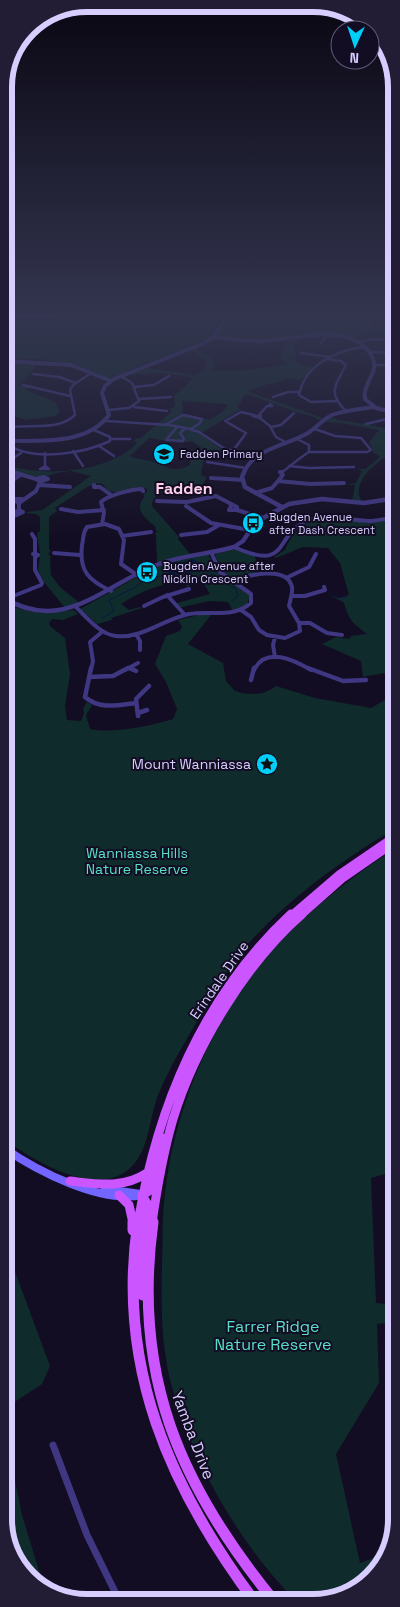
<svg xmlns="http://www.w3.org/2000/svg" width="400" height="1607" font-family="'Space Grotesk',sans-serif">
  <style>
    .green { fill: #102b2c; fill-rule: evenodd }
    .water { fill: #081940 }
    .lines { fill: none; stroke-linecap: round; stroke-linejoin: round }
    .stream { stroke: #081940; stroke-width: 1 }
    .minor-far3 { stroke: #3f3782; stroke-width: 2.5 }
    .minor-far2 { stroke: #3f3782; stroke-width: 4 }
    .minor-far1 { stroke: #3f3782; stroke-width: 4.5 }
    .minor { stroke: #3f3782; stroke-width: 7 }
    .tertiary-far2 { stroke: #3f3782; stroke-width: 4 }
    .tertiary-far1 { stroke: #3f3782; stroke-width: 4.5 }
    .tertiary { stroke: #3f3782; stroke-width: 9 }
    .secondary { stroke: #7365ff; stroke-width: 8 }
    .primary-far3 { stroke: #cb55ff; stroke-width: 4.5 }
    .primary-far2 { stroke: #cb55ff; stroke-width: 7 }
    .primary-far1 { stroke: #cb55ff; stroke-width: 9 }
    .primary { stroke: #cb55ff; stroke-width: 11 }
    .labels { text-anchor: middle; dominant-baseline: central; stroke-width: 4; stroke-linejoin: round; paint-order: stroke }
    .far-poi-label { font-size: 11px; fill: #d7ceff; stroke: #120d22; text-anchor: start }
    .poi-label { font-size: 14px; fill: #d7ceff; stroke: #120d22; text-anchor: end }
    .park-label { font-size: 14px; fill: #57e1c8; stroke: #120d22 }
    .street-label { font-size: 14px; fill: #d7ceff; stroke: #120d22 }
    .far-district-label { font-size: 16px; font-weight: bold; fill: #ffd0eb; stroke: #120d22 }
    .near-park-label { font-size: 16px; fill: #57e1c8; stroke: #120d22 }
    .near-street-label { font-size: 16px; fill: #d7ceff; stroke: #120d22 }
    .rim { fill: none; stroke: #d7ceff; stroke-width: 6 }
  </style>
  <rect width="100%" height="100%" fill="#120d22"/>
  <path class="green" d="M94,315H225L209,336L199,343L136,367L110,379L77,365L41,359L4,358V321Z
    M230,315H377L372,325L375,331H376L374,325L386,327L389,323L394,324L392,327L396,328V335L371,333L351,338L310,333L266,341L215,337Z
    M305,337L300,339L293,349L297,354L294,359L301,364L315,367L301,380L286,379L247,391L323,418L319,420L312,416L299,413L250,395H245L237,408L241,409L200,434L222,449L202,457L205,460L202,463L204,464L202,466L201,475L206,477V479L201,487L203,496L201,497L198,489C185,486 151,489 152,506L179,537L178,539L190,554L157,563L156,535L154,534L157,532L155,529L156,527C145,518 133,510 145,496L143,494L147,492V489L143,487C131,486 110,501 103,484L98,483L87,487L55,508L57,511L49,517V549L51,551L48,554L51,556L50,558L51,575L60,587L81,604L65,608L44,582L38,570L40,555L37,533L40,531V517L36,514L26,513L27,512L42,510L91,476L71,471L55,473L48,476H34L4,468V462L9,463V466C49,477 109,472 137,443L134,441L135,439L141,438L171,412L170,409L175,406L174,396L194,378L163,373L130,375L147,368L196,375L206,367L207,361L193,352L185,353L199,348L198,351L208,355L214,361V366L211,371H240L287,364L280,357L288,339ZM182,401L227,404L228,405L222,412L210,420L181,413L183,409ZM149,438L181,443L192,441L202,448L191,457L190,465C171,474 168,466 150,461C143,459 138,460 130,456Z
    M4,363L36,364L32,372L18,385L31,387L26,390L55,402L60,411L56,416L25,420L18,417L4,418Z
    M331,417L337,420L366,424L396,431V450C380,460 349,480 362,502L352,501L355,485H347L356,483L362,471L356,469H365L380,457L374,453L369,442L379,430L340,423L326,422Z
    M321,518H331L368,523L396,518V828C338,862 274,909 233,962C227,970 224,980 218,989C212,998 204,1003 201,1014C186,1041 168,1069 157,1098C150,1118 149,1143 137,1160C106,1205 35,1162 4,1139V601C24,615 51,613 74,610L78,614L63,620L52,619L49,623L50,626L65,638L70,674L65,706L67,720L81,721L84,713L83,709L87,702L92,705L86,715L90,729C113,734 151,726 173,719L177,709L166,682L155,664L166,636L180,631L182,627L178,620L199,615H211L188,644L223,663L226,681L235,691C250,696 265,695 276,686L315,698L371,708L390,697L394,690L393,680L384,673L363,677L361,661L322,644L336,637L349,639L351,636L367,634C353,623 349,621 344,603L330,595L338,598L349,595L340,563L328,548L303,547L276,558L274,557L285,550C291,533 303,523 321,518Z
    M237,549L255,556L258,572L233,579L220,569L215,554Z
    M208,554L219,573L250,595L247,605L233,611L228,602L209,601L179,608L177,603L210,594L202,581L189,582V586L187,587L186,582C162,582 142,591 121,604L129,610L140,607L142,608L111,618L112,620L97,624L80,609L149,570L172,561Z
    M396,848V1171L371,1178L376,1303L396,1305V1322L377,1324L379,1383L336,1454L360,1563L384,1554L375,1575L324,1602H297C240,1545 194,1465 172,1387C161,1348 161,1305 162,1264C163,1244 162,1223 164,1203C171,1126 199,1054 240,989C274,938 344,881 396,848Z
    M4,1242L50,1366L42,1384L10,1405L13,1470L22,1515L40,1574L29,1578L25,1575L5,1531Z"/>
  <path class="water" d="M192,559L196,560L197,565L206,570L174,575L166,571L165,568Z"/>
  <g class="lines">
    <path class="stream" d="M136,318L161,315
      M205,570L236,589L238,596L233,600
      M331,595L338,598L346,597
      M102,618L114,611L109,600L134,588L145,579L156,578L168,573"/>
    <path class="minor-far3" d="M358,342L374,339L396,341
      M321,343L328,335
      M370,352L396,353
      M300,353L331,357
      M327,359L341,361L346,365C335,386 327,393 347,412
      M375,365H396
      M33,374L59,377L76,383
      M23,385L70,396
      M134,387L154,385L169,376
      M396,392L393,395L396,397
      M273,397L288,392H299
      M139,399L171,397
      M336,401L311,402L299,395C305,364 337,350 365,347
      M134,407L167,411
      M108,410L129,408L139,401L132,383L121,376
      M259,415L267,406H272L270,404
      M253,416H261L260,418Z
      M260,418L270,426L276,437L287,443
      M106,421L169,425L186,428L199,432L225,449L258,456
      M167,424L183,415L202,419L200,423L191,429
      M366,424L387,419L394,413
      M178,426L166,440L183,441L184,439L180,433L186,428
      M271,427L281,425L294,413
      M4,428C26,423 58,432 75,415L70,390L73,385L91,373
      M111,439H130
      M12,440V447C37,461 85,453 110,441V437L94,430
      M99,446L114,456
      M73,451L83,466
      M233,451L246,433L225,421L241,412L254,415
      M309,452H367L371,450L361,438L335,436L315,429
      M45,453V466
      M9,461L21,453
      M207,462L246,468
      M45,466L49,469H40Z
      M289,466L309,468L354,467
      M4,469L17,473
      M281,473C288,468 299,458 309,452V445L297,439"/>
    <path class="minor-far2" d="M13,472L36,479
      M44,477L48,479L40,482L36,479Z
      M211,478L243,480
      M278,481L310,484L344,483
      M396,481L393,489L396,493
      M40,485L70,487
      M94,485V487H100L111,495
      M4,486L20,475
      M255,493L272,488L283,475L280,472H282
      M157,501L186,502
      M187,502L216,496L237,507V510L263,518
      M19,503L11,499H22
      M186,506L211,523L250,530
      M231,506L229,510H237
      M61,509L78,512L104,510
      M19,514L15,512L19,510V503L36,491L40,482
      M4,521L23,512L19,510
      M102,524L104,513L101,502C108,495 133,489 142,489L143,491
      M32,534L35,539V554H33
      M181,535L207,532L219,525
      M122,536L151,532
      M234,547C292,573 272,534 309,520C329,512 349,521 369,521C378,521 388,518 396,517
      M54,553L80,555
      M286,578L309,567L316,554
      M232,581C246,576 287,564 292,587C293,593 290,600 289,606L299,623L300,631L285,638L267,635L259,630L251,617L241,610
      M111,591C88,580 79,571 82,545C84,537 82,534 87,527L105,524L119,529L124,540L121,564L137,575
      M167,595L185,615
      M291,596H305L325,590L324,587
      M6,599L41,585L42,583L35,570V557L38,555L35,554
      M144,606L163,597L189,589
      M76,607C86,617 101,635 116,636C142,639 164,619 189,614C211,610 232,619 251,603V594L220,572L211,552
      M299,623H310L327,633L342,635
      M136,634L140,641V650
      M275,637L273,645L275,657
      M129,668L133,670
      M91,670L93,661L90,642L102,632
      M125,670L138,663
      M254,670C266,646 294,660 311,670"/>
    <path class="minor-far1" d="M91,668L85,697C100,710 118,705 136,703
      M130,668L136,671
      M308,668L343,681L366,680
      M89,677L113,676L128,668
      M251,680L254,668
      M138,713L147,710
      M138,716L136,699L149,686"/>
    <path class="minor" d="M53,1445L87,1535L120,1602"/>
    <path class="tertiary-far2" d="M213,337C230,339 246,342 263,341C295,339 357,320 373,359C379,373 362,384 365,399L376,408L396,413
      M4,361L71,365L111,381
      M4,441C39,440 86,446 109,415L102,393L105,386L114,379L202,344L213,337L227,315
      M244,473C252,449 288,445 308,433C316,428 323,419 332,415C345,410 360,409 374,407"/>
    <path class="tertiary-far1" d="M244,472L242,477L245,487L282,507
      M4,598C65,635 106,583 159,564C183,555 210,554 234,547L243,541L251,529L263,518L289,504L322,499L364,503L396,498"/>
    <path class="tertiary" d="M396,1455C388,1478 390,1500 396,1524"/>
    <path class="secondary" d="M4,1148C37,1171 101,1204 142,1195
      M105,1189L141,1194"/>
    <path class="primary-far3" d="M4,316L56,315"/>
    <path class="primary-far2" d="M290,916L339,874L396,835
      M301,916L344,878L396,842"/>
    <path class="primary-far1" d="M70,1181C97,1184 123,1189 147,1173
      M119,1195L129,1205L133,1223
      M142,1195L148,1205L146,1223
      M142,1195L149,1191L151,1186L162,1138
      M138,1223C157,1107 203,996 291,914
      M152,1223C157,1188 163,1153 173,1119C195,1047 245,964 302,914"/>
    <path class="primary" d="M138,1222C116,1367 170,1488 255,1602
      M153,1222C132,1375 179,1485 275,1602
      M133,1230V1222
      M143,1295V1253L146,1222"/>
  </g>
  <linearGradient id="sky" x2="0" y2="1"><stop stop-color="#0a0713"/><stop offset="0.58" stop-color="#33354f"/><stop offset="1" stop-color="#33354f" stop-opacity="0"/></linearGradient>
  <rect width="400" height="540" fill="url(#sky)"/>
  <defs>
    <g id="school-disc" transform="scale(1.125)"><circle r="9.5" fill="#00d0f9" stroke="#120d22"/><path d="M0-5L7-2L0 1L-7-2ZM-4 1L0 2.5L4 1V4Q0 6-4 4Z" fill="#111"/></g>
    <g id="bus-disc" transform="scale(1.125)"><circle r="9.5" fill="#00d0f9" stroke="#120d22"/><path d="M-5-6H5V4H4V6H2V4H-2V6H-4V4H-5ZM-3.5-4V0h7V-4ZM-3.5 1.2v1.5H-2V1.2ZM2 1.2v1.5H3.5V1.2Z" fill="#111"/></g>
    <g id="sight-disc" transform="scale(1.125)"><circle r="9.5" fill="#00d0f9" stroke="#120d22"/><path d="M0-6L1.8-2.2L6-1.7L2.9 1.2L3.7 5.4L0 3.3L-3.7 5.4L-2.9 1.2L-6-1.7L-1.8-2.2Z" fill="#111"/></g>
  </defs>
  <g fill-rule="evenodd">
    <use href="#school-disc" x="164" y="454"/>
    <use href="#bus-disc" x="253" y="523"/>
    <use href="#bus-disc" x="147" y="572"/>
    <use href="#sight-disc" x="267" y="764"/>
  </g>
  <g class="labels">
    <g class="far-poi-label">
      <text x="180" y="454">Fadden Primary</text>
      <text x="269" y="517">Bugden Avenue<tspan x="269" dy="13">after Dash Crescent</tspan></text>
      <text x="163" y="566">Bugden Avenue after<tspan x="163" dy="13">Nicklin Crescent</tspan></text>
    </g>
    <g class="poi-label">
      <text x="251" y="764">Mount Wanniassa</text>
    </g>
    <g class="park-label">
      <text x="137" y="853">Wanniassa Hills<tspan x="137" dy="16">Nature Reserve</tspan></text>
    </g>
    <g class="street-label">
      <text transform="translate(219 980) rotate(-55)">Erindale Drive</text>
    </g>
    <g class="far-district-label">
      <text x="184" y="488">Fadden</text>
    </g>
    <g class="near-park-label">
      <text x="273" y="1326">Farrer Ridge<tspan x="273" dy="18">Nature Reserve</tspan></text>
    </g>
    <g class="near-street-label">
      <text transform="translate(193 1435) rotate(69)">Yamba Drive</text>
    </g>
  </g>
  <path d="M0 0H400V1607H0ZM87 12H313A75 75 0 0 1 388 87V1519A75 75 0 0 1 313 1594H87A75 75 0 0 1 12 1519V87A75 75 0 0 1 87 12Z" fill="#221c34" fill-rule="evenodd"/>
  <path class="rim" d="M87 12H313A75 75 0 0 1 388 87V1519A75 75 0 0 1 313 1594H87A75 75 0 0 1 12 1519V87A75 75 0 0 1 87 12Z"/>
  <g transform="translate(355 45) rotate(183)"><circle r="24" fill="#120d22" stroke="#615a7a"/>
  <path d="M0-4L9 19L0 12L-9 19Z" fill="#00d0f9"/>
  <text y="-8" font-size="14" font-weight="bold" text-anchor="middle" fill="#d7ceff">N</text>
  </g>
</svg>
